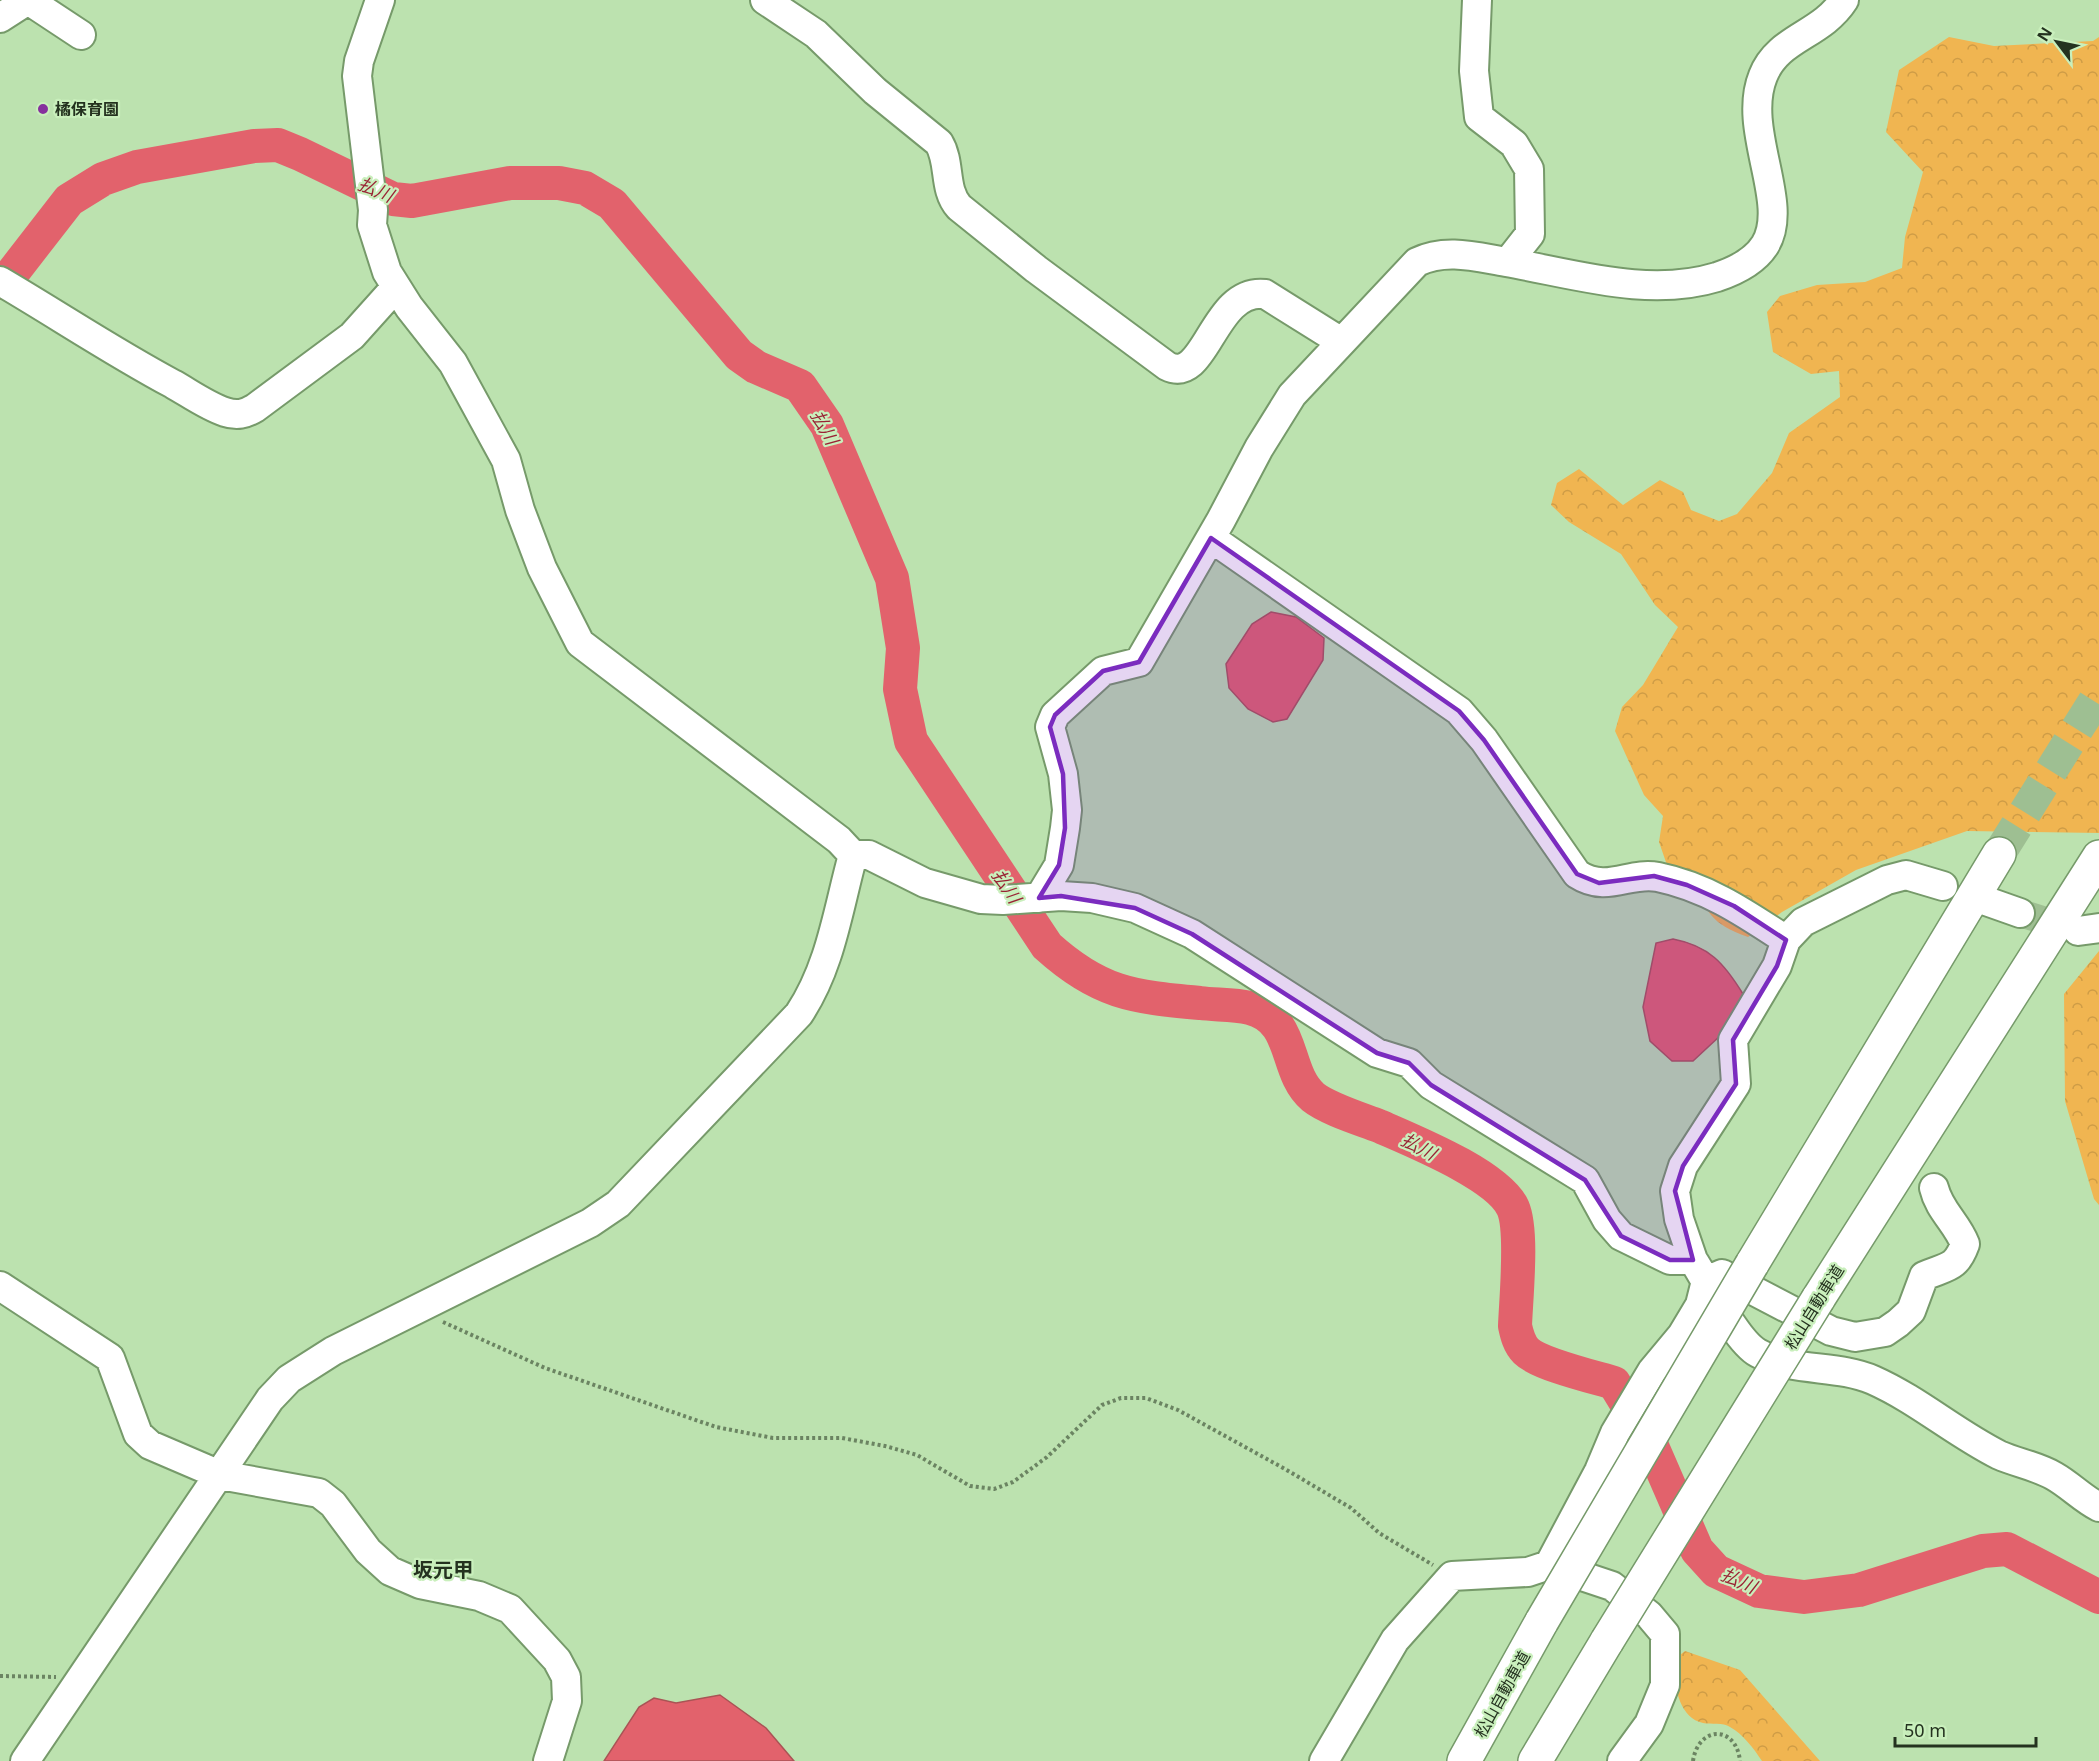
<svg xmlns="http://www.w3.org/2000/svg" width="2099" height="1761" font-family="'Noto Sans','Noto Sans JP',sans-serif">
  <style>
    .forest { fill: url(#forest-crowns) }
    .water { fill: #e2626c; stroke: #a95455; stroke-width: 1.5 }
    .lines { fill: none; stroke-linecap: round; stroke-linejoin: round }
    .river { stroke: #e2626c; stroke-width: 34 }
    .minor-tunnel { stroke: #9ebf92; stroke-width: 28; stroke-dasharray: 28 14; stroke-linecap: butt }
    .highway-tunnel { stroke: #9ebf92; stroke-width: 33; stroke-dasharray: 33 16; stroke-linecap: butt }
    .minor-casing { stroke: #769a6a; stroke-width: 32 }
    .highway-casing { stroke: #769a6a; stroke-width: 36 }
    .path { stroke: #6b8462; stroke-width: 4; stroke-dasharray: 3 3; stroke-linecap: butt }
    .minor { stroke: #fff; stroke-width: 28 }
    .highway { stroke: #fff; stroke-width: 33 }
    .highway-bridge-casing { stroke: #769a6a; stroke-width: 36; stroke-linecap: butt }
    .highway-bridge { stroke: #fff; stroke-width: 33 }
    .marked { fill: #7b2cbf; fill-opacity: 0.2; stroke: #7b2cbf; stroke-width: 4.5; stroke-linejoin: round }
    .poi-dot { fill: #86309d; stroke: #c9efbc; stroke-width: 2 }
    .labels { text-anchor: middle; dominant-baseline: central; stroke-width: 4.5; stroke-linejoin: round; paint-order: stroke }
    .poi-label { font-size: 16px; font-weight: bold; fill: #24321f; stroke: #c9efbc; text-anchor: start }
    .street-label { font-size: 16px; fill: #24321f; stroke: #c9efbc }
    .water-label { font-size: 18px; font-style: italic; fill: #992435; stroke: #c9efbc }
    .quarter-label { font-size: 20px; font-weight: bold; fill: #24321f; stroke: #c9efbc }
  </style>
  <defs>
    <pattern id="forest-crowns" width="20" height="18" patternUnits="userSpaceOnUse" patternTransform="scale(1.5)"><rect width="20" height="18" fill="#f0b551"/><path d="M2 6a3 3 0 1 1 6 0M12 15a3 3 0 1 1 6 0" fill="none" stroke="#ce9c46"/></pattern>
  </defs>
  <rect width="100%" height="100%" fill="#bce2af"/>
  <path class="forest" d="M1949,37L1994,46L2093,41L2099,37V833L1967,831L1856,870L1782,912L1748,937C1710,923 1708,914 1692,878L1668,868L1659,842L1663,816L1644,795L1615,731L1622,707L1643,685L1678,627L1655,605L1621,554L1569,522L1551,505L1557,483L1579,469L1623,505L1660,480L1683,492L1691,510L1719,521L1737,514L1772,473L1789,433L1840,397L1839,371L1811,374L1773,352L1767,312L1780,296L1817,285L1865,282L1902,268L1905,237L1923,172L1886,132L1899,70Z
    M2099,951V1205L2094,1199L2065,1101L2064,994Z
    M1685,1651L1740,1670L1820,1761H1762C1754,1749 1743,1734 1730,1727C1723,1722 1711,1725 1703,1723C1677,1717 1673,1680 1675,1659Z"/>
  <path class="water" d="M1271,612L1296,617L1324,638L1323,660L1287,719L1273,722L1248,709L1229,688L1226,664L1252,624Z
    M1673,939C1709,946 1724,963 1743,994L1722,1034L1693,1061H1672L1650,1041L1643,1007L1656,943Z
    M720,1695L766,1728L794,1761H604L639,1707L654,1698L676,1703Z"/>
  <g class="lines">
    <path class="river" d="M0,283L10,276L69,200L103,179L137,167L254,146L278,145L300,154L393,199L412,201L510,183H559L585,188L612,204L739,355L756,367L800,386L827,425L892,578L903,648L900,689L911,741L1047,946C1099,993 1132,997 1200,1003C1216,1005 1234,1004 1250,1008C1297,1020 1283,1071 1313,1097C1328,1109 1361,1119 1379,1126C1413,1141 1498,1175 1513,1208C1523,1231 1516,1298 1515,1326C1517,1335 1519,1344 1526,1351C1539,1364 1594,1377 1614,1383L1651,1444L1697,1550L1716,1571L1759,1591L1804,1597L1859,1590L1983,1551L2007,1549L2099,1597"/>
    <path class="minor-tunnel" d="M2020,913L2078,931"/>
    <path class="highway-tunnel" d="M1999,854L2099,694"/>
    <g class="minor-casing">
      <path id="minor" d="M765,0L816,34L875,91L939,143C951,163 943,189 959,207L1036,269L1167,366C1207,386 1212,288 1265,294L1340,341
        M1477,0L1474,71L1479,117L1514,144L1529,169L1530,234L1508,262
        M0,18L28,0L81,35
        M0,281C58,315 113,352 173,384C189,393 207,406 225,412C237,416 245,414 255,408L352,336L396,287
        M1211,538L1459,711L1484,740L1577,874C1608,894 1629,871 1658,877C1707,887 1745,913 1786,940
        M853,855H869L925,883L981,899L1003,900L1061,896L1092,898L1135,908L1192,934L1377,1053L1409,1063L1431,1085L1585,1180L1607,1220L1621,1236L1670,1260H1693C1708,1283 1736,1341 1758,1353C1794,1373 1836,1364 1873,1380C1918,1400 1955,1433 1999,1455C2017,1463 2037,1466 2054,1476C2070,1485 2083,1499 2099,1507
        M1039,898L1059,865L1065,828L1067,810L1063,774L1050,727L1055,715L1103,671L1139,662L1221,520L1259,448L1292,395L1417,262C1446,248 1476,257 1506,262C1575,274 1649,298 1717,277C1735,271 1755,261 1765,245C1791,203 1741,130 1763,76C1778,37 1821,36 1844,0
        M1986,901L2020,913
        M2078,931L2099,928
        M1693,1260L1679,1219L1675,1191L1683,1166L1736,1084L1733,1040L1777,966L1786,940L1803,922L1887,880L1906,875L1943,886
        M0,1286L110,1358L138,1434L150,1445L220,1475L319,1493L333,1504L368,1551L390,1571L420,1584L479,1596L510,1609L557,1660L566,1677L567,1701L548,1761
        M1549,1565L1599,1471L1615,1433L1652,1371L1682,1335L1700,1305L1706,1281L1722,1274L1831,1331L1855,1337L1885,1332L1898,1323L1911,1311L1924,1276C1947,1266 1956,1269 1965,1244C1957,1223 1939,1210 1934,1188
        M25,1761L270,1399L289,1379L333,1351L590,1223L618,1204L799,1014C831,966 838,909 853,855L839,840L580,643L542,568L520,510L506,460L453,363L409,307L387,272L372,225L373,210L357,76L359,61L380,0
        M1324,1761L1395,1640L1452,1576L1528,1572L1549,1565L1612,1586L1649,1615L1665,1634V1685L1649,1724L1622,1761"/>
    </g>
    <g class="highway-casing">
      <path id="highway" d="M1752,1264L1999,854
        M1818,1299L2099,857
        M1464,1761L1542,1621
        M1535,1761L1607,1641"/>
    </g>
    <path class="path" d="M443,1322L545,1368L716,1427L773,1438H842L885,1446L917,1455L970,1486L994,1489L1013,1482L1047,1457L1102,1405L1121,1398H1146L1178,1410L1285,1469L1351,1508L1379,1533L1433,1565
      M0,1676L56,1677
      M1693,1761C1698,1726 1736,1724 1740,1761"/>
    <use href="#minor" class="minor"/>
    <use href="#highway" class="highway"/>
    <g class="highway-bridge-casing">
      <path id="highway-bridge" d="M1542,1621L1752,1264
        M1607,1641L1818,1299"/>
    </g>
    <use href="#highway-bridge" class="highway-bridge"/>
  </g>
  <path class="marked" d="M1211,538L1459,711L1484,740L1577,874L1599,883L1654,876L1687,885L1734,906L1786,940L1777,966L1733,1040L1736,1084L1683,1166L1675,1191L1693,1260H1670L1621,1236L1585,1180L1431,1085L1409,1063L1377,1053L1192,934L1135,908L1061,896L1039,898L1059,865L1065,828L1063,774L1050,727L1055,715L1103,671L1139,662Z"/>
  <circle class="poi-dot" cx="43" cy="109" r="6"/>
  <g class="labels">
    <g class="poi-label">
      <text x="55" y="109">橘保育園</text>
    </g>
    <g class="street-label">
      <text transform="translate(1814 1307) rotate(-58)">松山自動車道</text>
      <text transform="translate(1502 1694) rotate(-61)">松山自動車道</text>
    </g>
    <g class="water-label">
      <text transform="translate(376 189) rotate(23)">払川</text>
      <text transform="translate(825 427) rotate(61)">払川</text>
      <text transform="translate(1007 886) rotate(57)">払川</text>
      <text transform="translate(1419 1146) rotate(28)">払川</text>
      <text transform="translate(1739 1580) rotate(24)">払川</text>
    </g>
    <g class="quarter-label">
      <text x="443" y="1569">坂元甲</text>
    </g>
  </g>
  <g transform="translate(2057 42) rotate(302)" stroke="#c9efbc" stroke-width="4.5" paint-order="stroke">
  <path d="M0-4.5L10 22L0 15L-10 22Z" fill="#24321f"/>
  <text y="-9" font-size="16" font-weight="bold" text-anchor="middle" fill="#24321f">N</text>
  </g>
  <path d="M1895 1737v9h141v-9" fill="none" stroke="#24321f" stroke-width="3"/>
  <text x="1904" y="1737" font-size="18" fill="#24321f" stroke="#c9efbc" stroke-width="4.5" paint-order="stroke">50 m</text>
</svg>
